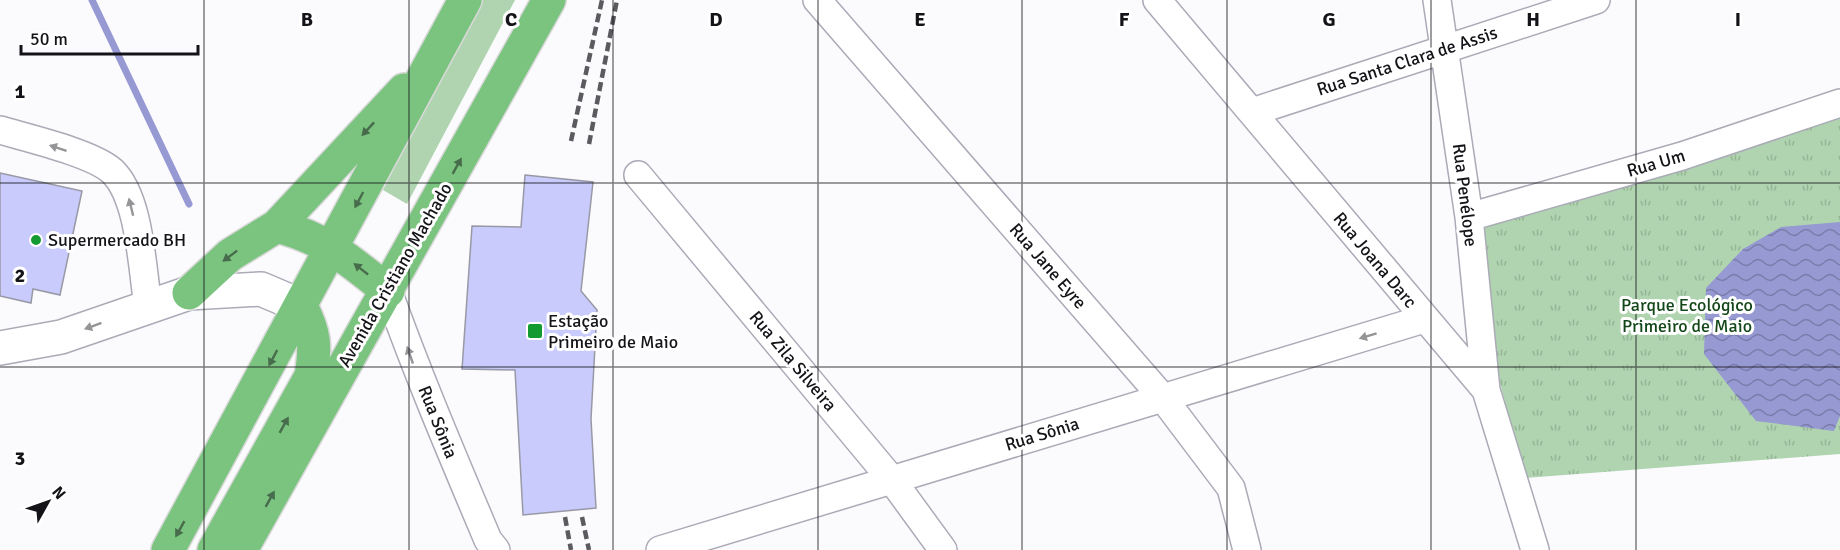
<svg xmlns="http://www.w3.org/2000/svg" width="1840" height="550" font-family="Signika,sans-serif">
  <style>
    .grass { fill: #afd4af }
    .park { fill: url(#park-tufts) }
    .water { fill: url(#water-waves) }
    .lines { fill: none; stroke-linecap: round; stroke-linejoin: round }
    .stream { stroke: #9799d3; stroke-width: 7 }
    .building { fill: #c8cbfc; stroke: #9899a5; stroke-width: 1.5 }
    .street-casing { stroke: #aaabb7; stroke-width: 30 }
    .secondary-casing { stroke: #aaabb7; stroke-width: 36 }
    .highway-casing { stroke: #d9d9da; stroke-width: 36 }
    .street { stroke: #fff; stroke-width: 27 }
    .secondary { stroke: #fff; stroke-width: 33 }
    .highway { stroke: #7bc47f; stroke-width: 33 }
    .rail { stroke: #5b5b5f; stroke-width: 4.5; stroke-dasharray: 9 4.5; stroke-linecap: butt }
    .oneway { fill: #476c4c }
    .oneway2 { fill: #959597 }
    .grid { fill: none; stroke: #131318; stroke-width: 1.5; stroke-opacity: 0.55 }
    .poi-dot { fill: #139a30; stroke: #fff; stroke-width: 2 }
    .labels { text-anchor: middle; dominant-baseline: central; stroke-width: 6; stroke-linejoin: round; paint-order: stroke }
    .street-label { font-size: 18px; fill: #131318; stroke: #fff }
    .poi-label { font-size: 18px; fill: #131318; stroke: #fff; text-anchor: start }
    .park-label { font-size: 18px; fill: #13471a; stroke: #fff }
    .grid-label { font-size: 20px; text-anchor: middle; font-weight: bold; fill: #131318; stroke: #fff; stroke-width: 6; stroke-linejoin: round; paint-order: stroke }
  </style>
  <defs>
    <pattern id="park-tufts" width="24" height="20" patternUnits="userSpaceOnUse" patternTransform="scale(1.5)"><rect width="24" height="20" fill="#afd4af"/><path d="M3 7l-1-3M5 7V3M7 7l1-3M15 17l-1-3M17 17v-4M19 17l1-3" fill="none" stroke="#96b596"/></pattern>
    <pattern id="water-waves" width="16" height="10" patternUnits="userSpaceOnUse" patternTransform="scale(1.5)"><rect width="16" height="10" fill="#9799d3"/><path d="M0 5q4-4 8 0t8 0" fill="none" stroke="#7a7caa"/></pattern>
  </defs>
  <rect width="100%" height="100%" fill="#fbfbfe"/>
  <path class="grass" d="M479,0H515L407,204L383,190Z"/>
  <path class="park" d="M1840,112V454L1525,478L1500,383L1482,220Z"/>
  <path class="water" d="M1840,222V416L1834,431L1756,421L1704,354L1706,288L1743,249L1781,227Z"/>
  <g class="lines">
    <path class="stream" d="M92,0L189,204"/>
  </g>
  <path class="building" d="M0,173L82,191L60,295L33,289L31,303L0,296Z
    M525,175L593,182L581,291L597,310L591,419L596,508L523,515L515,370L462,369L472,226L521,227Z"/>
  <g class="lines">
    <g class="street-casing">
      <path id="street" d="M817,0L1163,398L1231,488L1247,550
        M1157,0L1486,390L1535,550
        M1437,0L1469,217L1486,390
        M1252,112L1596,0
        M0,130C27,138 92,153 112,171C140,197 142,268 148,306
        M638,175L892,480L943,550
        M1469,217L1682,156L1840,103
        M388,291C418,375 453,457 488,540L496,550
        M660,550L1424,319"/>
    </g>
    <g class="secondary-casing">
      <path id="secondary" d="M0,348L61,337L189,293L261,289L301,306"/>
    </g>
    <g class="highway-casing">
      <path id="highway" d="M277,226C326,239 349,260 388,291
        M189,293L230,255L277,226L404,90
        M168,550L465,0
        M214,550L311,376C316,346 315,333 301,306
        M241,550L549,0"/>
    </g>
    <use href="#street" class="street"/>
    <use href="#secondary" class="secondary"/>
    <use href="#highway" class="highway"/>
    <path class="rail" d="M571,141L602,0
      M589,144L617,0
      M565,517L571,550
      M582,517L589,550"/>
  </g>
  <defs><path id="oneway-solid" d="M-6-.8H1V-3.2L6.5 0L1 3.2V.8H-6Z" transform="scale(1.5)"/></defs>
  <g class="oneway">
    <use href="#oneway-solid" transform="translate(368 129) rotate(133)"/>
    <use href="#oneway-solid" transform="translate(457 166) rotate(-61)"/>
    <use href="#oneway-solid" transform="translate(359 200) rotate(118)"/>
    <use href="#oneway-solid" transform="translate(230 256) rotate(143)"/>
    <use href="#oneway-solid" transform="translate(361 269) rotate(-142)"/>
    <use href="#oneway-solid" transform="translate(273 358) rotate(118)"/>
    <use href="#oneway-solid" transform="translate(284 425) rotate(-61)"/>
    <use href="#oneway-solid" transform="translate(270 499) rotate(-61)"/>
    <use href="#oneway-solid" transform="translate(180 529) rotate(119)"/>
  </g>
  <g class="oneway2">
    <use href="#oneway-solid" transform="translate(58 148) rotate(-162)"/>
    <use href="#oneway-solid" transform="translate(131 207) rotate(-104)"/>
    <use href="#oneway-solid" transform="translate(93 326) rotate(160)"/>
    <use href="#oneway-solid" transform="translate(1368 336) rotate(163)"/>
    <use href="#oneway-solid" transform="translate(410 355) rotate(-109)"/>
  </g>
  <path class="grid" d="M204,0V550M409,0V550M613,0V550M818,0V550M1022,0V550M1227,0V550M1431,0V550M1636,0V550M0,183H1840M0,367H1840"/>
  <g class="poi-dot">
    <circle cx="36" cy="240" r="6"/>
    <rect x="527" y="323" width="16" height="16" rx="3"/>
  </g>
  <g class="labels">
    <g class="street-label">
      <text transform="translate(1407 61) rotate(-18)">Rua Santa Clara de Assis</text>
      <text transform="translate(1656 163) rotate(-16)">Rua Um</text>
      <text transform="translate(1465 195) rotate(83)">Rua Penélope</text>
      <text transform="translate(1375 260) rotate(50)">Rua Joana Darc</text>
      <text transform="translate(1048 266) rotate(49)">Rua Jane Eyre</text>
      <text transform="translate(395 275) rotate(-60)">Avenida Cristiano Machado</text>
      <text transform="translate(793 361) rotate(50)">Rua Zila Silveira</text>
      <text transform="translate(438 422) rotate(68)">Rua Sônia</text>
      <text transform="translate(1042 434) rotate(-17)">Rua Sônia</text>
    </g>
    <g class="poi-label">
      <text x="48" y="240">Supermercado BH</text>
      <text x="548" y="321">Estação<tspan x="548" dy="21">Primeiro de Maio</tspan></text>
    </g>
    <g class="park-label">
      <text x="1687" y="305">Parque Ecológico<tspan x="1687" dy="21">Primeiro de Maio</tspan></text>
    </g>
  </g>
  <g class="grid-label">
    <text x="307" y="26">B</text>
    <text x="511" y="26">C</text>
    <text x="716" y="26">D</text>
    <text x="920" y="26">E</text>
    <text x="1124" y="26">F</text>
    <text x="1329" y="26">G</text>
    <text x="1533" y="26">H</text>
    <text x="1738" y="26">I</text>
    <text x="20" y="98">1</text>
    <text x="20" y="282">2</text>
    <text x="20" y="465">3</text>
  </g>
  <g transform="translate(48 502) rotate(50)" stroke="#ffffff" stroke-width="4.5" paint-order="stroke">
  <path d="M0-4.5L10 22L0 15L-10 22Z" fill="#131318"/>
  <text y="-9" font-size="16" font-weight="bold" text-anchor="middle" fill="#131318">N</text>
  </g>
  <path d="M21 45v9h177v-9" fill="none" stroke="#131318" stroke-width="3"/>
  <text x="30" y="45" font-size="18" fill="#131318" stroke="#ffffff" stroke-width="4.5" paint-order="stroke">50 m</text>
</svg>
